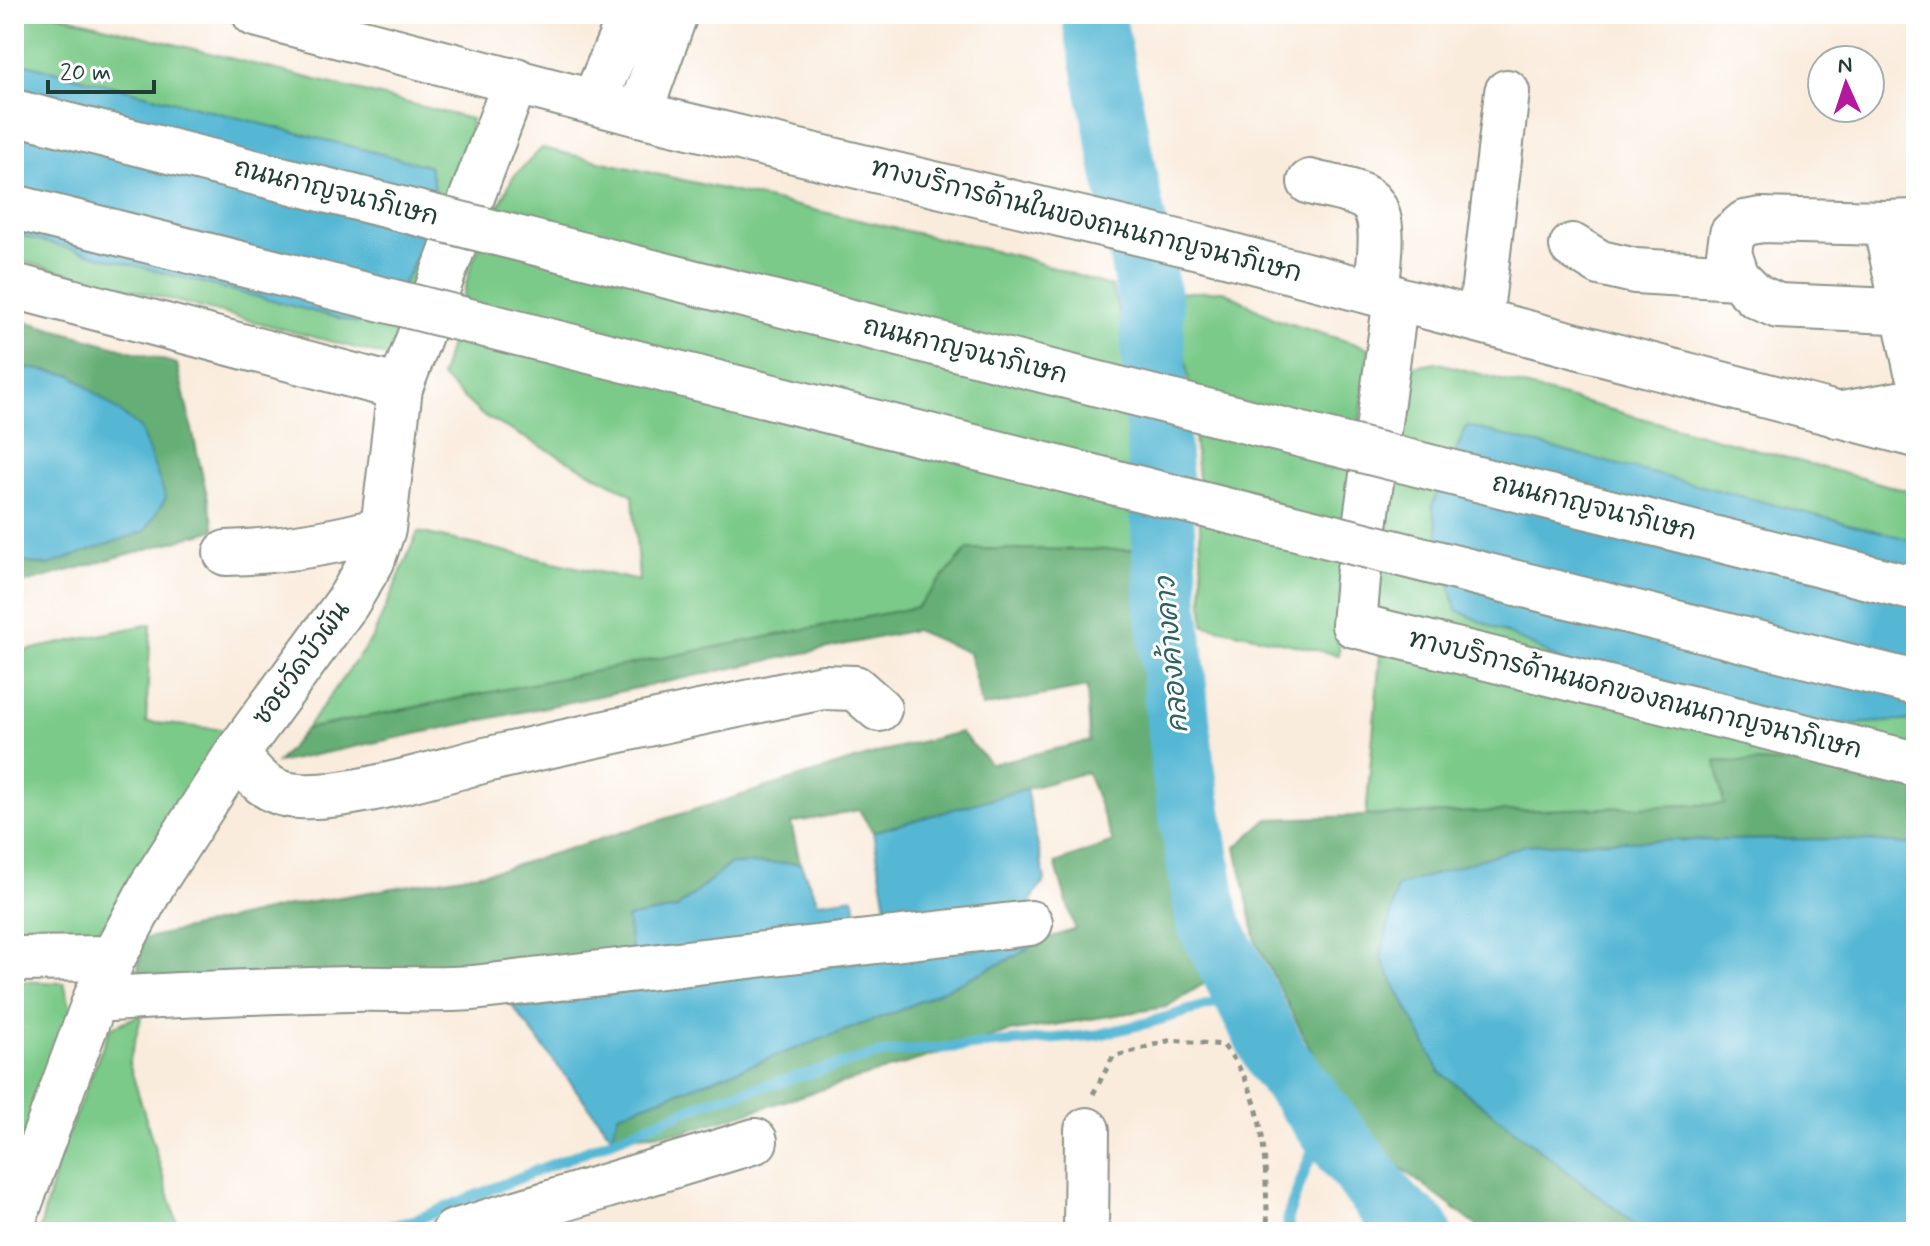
<svg xmlns="http://www.w3.org/2000/svg" width="1930" height="1246" font-family="Mynerve,'Playpen Sans Thai',sans-serif">
  <style>
    .green { fill: #7cca89; stroke: #4e845e; stroke-width: 2 }
    .forest { fill: #65ae75; stroke: #427654; stroke-width: 2 }
    .water { fill: #55b7d4; stroke: #3a7a84; stroke-width: 2 }
    .lines { fill: none; stroke-linecap: round; stroke-linejoin: round }
    .stream { stroke: #55b7d4; stroke-width: 11 }
    .river { stroke: #55b7d4; stroke-width: 64 }
    .minor-casing { stroke: #8c9488; stroke-width: 48 }
    .major-casing { stroke: #8c9488; stroke-width: 48 }
    .path { stroke: #8c9488; stroke-width: 5; stroke-dasharray: 6 6; stroke-linecap: butt }
    .minor { stroke: #fff; stroke-width: 44 }
    .major { stroke: #fff; stroke-width: 44 }
    .highway-bridge-casing { stroke: #8c9488; stroke-width: 48; stroke-linecap: butt }
    .highway-bridge { stroke: #fff; stroke-width: 44 }
    .labels { text-anchor: middle; dominant-baseline: central; stroke-width: 6; stroke-linejoin: round; paint-order: stroke }
    .street-label { font-size: 26px; fill: #1f3d34; stroke: #fff }
    .water-label { font-size: 28px; font-style: italic; fill: #2f6264; stroke: #fff }
  </style>
  <rect width="100%" height="100%" fill="#fff"/>
  <filter id="ink" filterUnits="userSpaceOnUse"><feTurbulence type="fractalNoise" baseFrequency=".0125" numOctaves="2"/><feDisplacementMap in="SourceGraphic" scale="16" xChannelSelector="R" yChannelSelector="G"/><feConvolveMatrix kernelMatrix="1 2 1 2 8 2 1 2 1" color-interpolation-filters="sRGB"/></filter>
  <filter id="wash" filterUnits="userSpaceOnUse"><feTurbulence type="fractalNoise" baseFrequency=".006" numOctaves="4" result="noise"/><feDisplacementMap in="SourceGraphic" scale="32" xChannelSelector="R" yChannelSelector="G"/><feGaussianBlur stdDeviation="1.8" result="paint"/><feColorMatrix in="noise" values="0 0 0 0 0 0 0 0 0 0 0 0 0 0 0 0 0 1.4 0 .05"/><feComposite in="paint" operator="in"/></filter>
  <g filter="url(#wash)">
    <rect width="100%" height="100%" fill="#faecdd"/>
    <path class="green" d="M14,14H56L471,119L468,156L394,358L14,259Z
      M542,148L1021,257L1112,287L1132,361L1137,550L968,549L917,607L306,729L373,637L418,532L639,581L633,495L482,415L441,377L472,262L513,177Z
      M1224,291L1275,319L1369,348L1341,584L1339,655L1204,625L1198,477L1188,374L1172,293Z
      M1436,362L1916,493V759L1813,764L1716,761L1725,804L1366,816L1380,656L1374,595L1401,368Z
      M151,624L146,722L228,730L102,933L14,932V653Z
      M14,981L64,983L73,1017L14,1163Z
      M142,1014L129,1063L180,1232H39L60,1154L110,1028Z"/>
    <path class="forest" d="M14,318L177,364L215,530L14,586V561L48,565L72,375L14,366Z
      M968,549L1137,550L1155,594L1162,699L1190,928L1210,980L1166,1007L1009,1032L684,1132L612,1137L618,1114L903,1009L1016,956L1036,943L1075,929L1055,863L1113,842L1087,772L873,832L859,810L791,823L800,863L730,864L676,909L627,918L632,954L376,977L136,983L142,939L288,906L503,869L887,750L960,732L991,764L1090,741L1087,687L982,707L969,653L915,630L277,763L306,729L917,607Z
      M1916,759V845L1841,839L1617,841L1526,845L1397,887L1440,1072L1645,1232H1485L1352,1131L1256,942L1236,847L1268,819L1724,804L1716,761L1813,764Z"/>
    <path class="water" d="M14,61L429,166L438,200L410,272L384,314L357,323L14,234Z
      M14,366L72,375L140,428L166,498L145,531L48,565L14,561Z
      M1467,426L1916,541V720L1748,730L1582,674L1536,647L1456,610L1432,505Z
      M1026,789L1045,880L1024,910L889,923L873,832Z
      M1841,839L1916,845V1232H1645L1440,1072L1381,958L1397,886L1526,845L1617,841Z
      M800,863L818,902L853,897L863,931L632,954L627,918L676,909L730,864Z
      M1036,943L1016,956L903,1009L618,1114L612,1137L507,999Z"/>
    <g class="lines">
      <path class="stream" d="M370,1232L415,1220L709,1101L883,1053L1097,1035L1151,1022L1245,994
        M1288,1232V1216L1324,1119"/>
      <path class="river" d="M1093,14L1151,307L1167,603L1182,762L1208,921L1278,1060L1391,1208L1420,1232"/>
    </g>
  </g>
  <g filter="url(#ink)">
    <g class="lines">
      <g class="minor-casing">
        <path id="minor" d="M594,101L631,14
          M639,114L675,14
          M1310,182C1327,187 1350,189 1365,198C1390,212 1378,268 1376,293
          M1916,222L1885,223L1916,368
          M1885,223L1762,220L1745,223L1732,234L1729,253L1737,277L1756,296L1778,306L1916,312
          M1572,246L1600,263L1635,271L1737,277
          M14,286L400,388
          M1480,320L1507,92
          M1837,415L1916,401
          M226,553C281,551 330,544 383,529
          M237,753C252,776 269,795 299,796C354,799 435,772 490,759C601,733 712,710 823,687L855,688L879,709
          M14,959L113,958
          M95,1000C180,994 264,991 349,989C391,988 431,991 473,988L1030,923
          M14,1219L95,1000L113,958L154,882L237,753L347,603L372,561L383,529L400,388L516,80
          M454,1232L755,1141
          M1086,1232L1087,1130"/>
      </g>
      <g class="major-casing">
        <path id="major" d="M255,14L639,114L1203,248L1916,435
          M1396,298L1358,578L1354,625L1916,764"/>
      </g>
      <path class="path" d="M1093,1094L1113,1057L1171,1040L1223,1045C1270,1101 1264,1163 1268,1232"/>
      <use href="#minor" class="minor"/>
      <use href="#major" class="major"/>
      <g class="highway-bridge-casing">
        <path id="highway-bridge" d="M14,112L1916,589
          M14,207L1916,683"/>
      </g>
      <use href="#highway-bridge" class="highway-bridge"/>
    </g>
  </g>
  <g class="labels">
    <g class="street-label">
      <text transform="translate(336 193) rotate(14)">ถนนกาญจนาภิเษก</text>
      <text transform="translate(1086 221) rotate(14)">ทางบริการด้านในของถนนกาญจนาภิเษก</text>
      <text transform="translate(965 351) rotate(14)">ถนนกาญจนาภิเษก</text>
      <text transform="translate(1594 508) rotate(14)">ถนนกาญจนาภิเษก</text>
      <text transform="translate(302 664) rotate(-54)">ซอยวัดบัวผัน</text>
      <text transform="translate(1635 695) rotate(14)">ทางบริการด้านนอกของถนนกาญจนาภิเษก</text>
    </g>
    <g class="water-label">
      <text transform="translate(1173 655) rotate(-95)">คลองค้างคาว</text>
    </g>
  </g>
  <rect width="1930" height="1246" fill="none" stroke="#fff" stroke-width="48"/>
  <g transform="translate(1846 84) rotate(357)"><circle r="38" fill="#ffffff" stroke="#a5b1ae" stroke-width="2"/>
  <path d="M0-6L14 30L0 20L-14 30Z" fill="#b5179e"/>
  <text y="-12" font-size="22" font-weight="bold" text-anchor="middle" fill="#1f3d34">N</text>
  </g>
  <path d="M48 80v12h106v-12" fill="none" stroke="#1f3d34" stroke-width="4"/>
  <text x="60" y="80" font-size="24" fill="#1f3d34" stroke="#ffffff" stroke-width="6" paint-order="stroke">20 m</text>
</svg>
